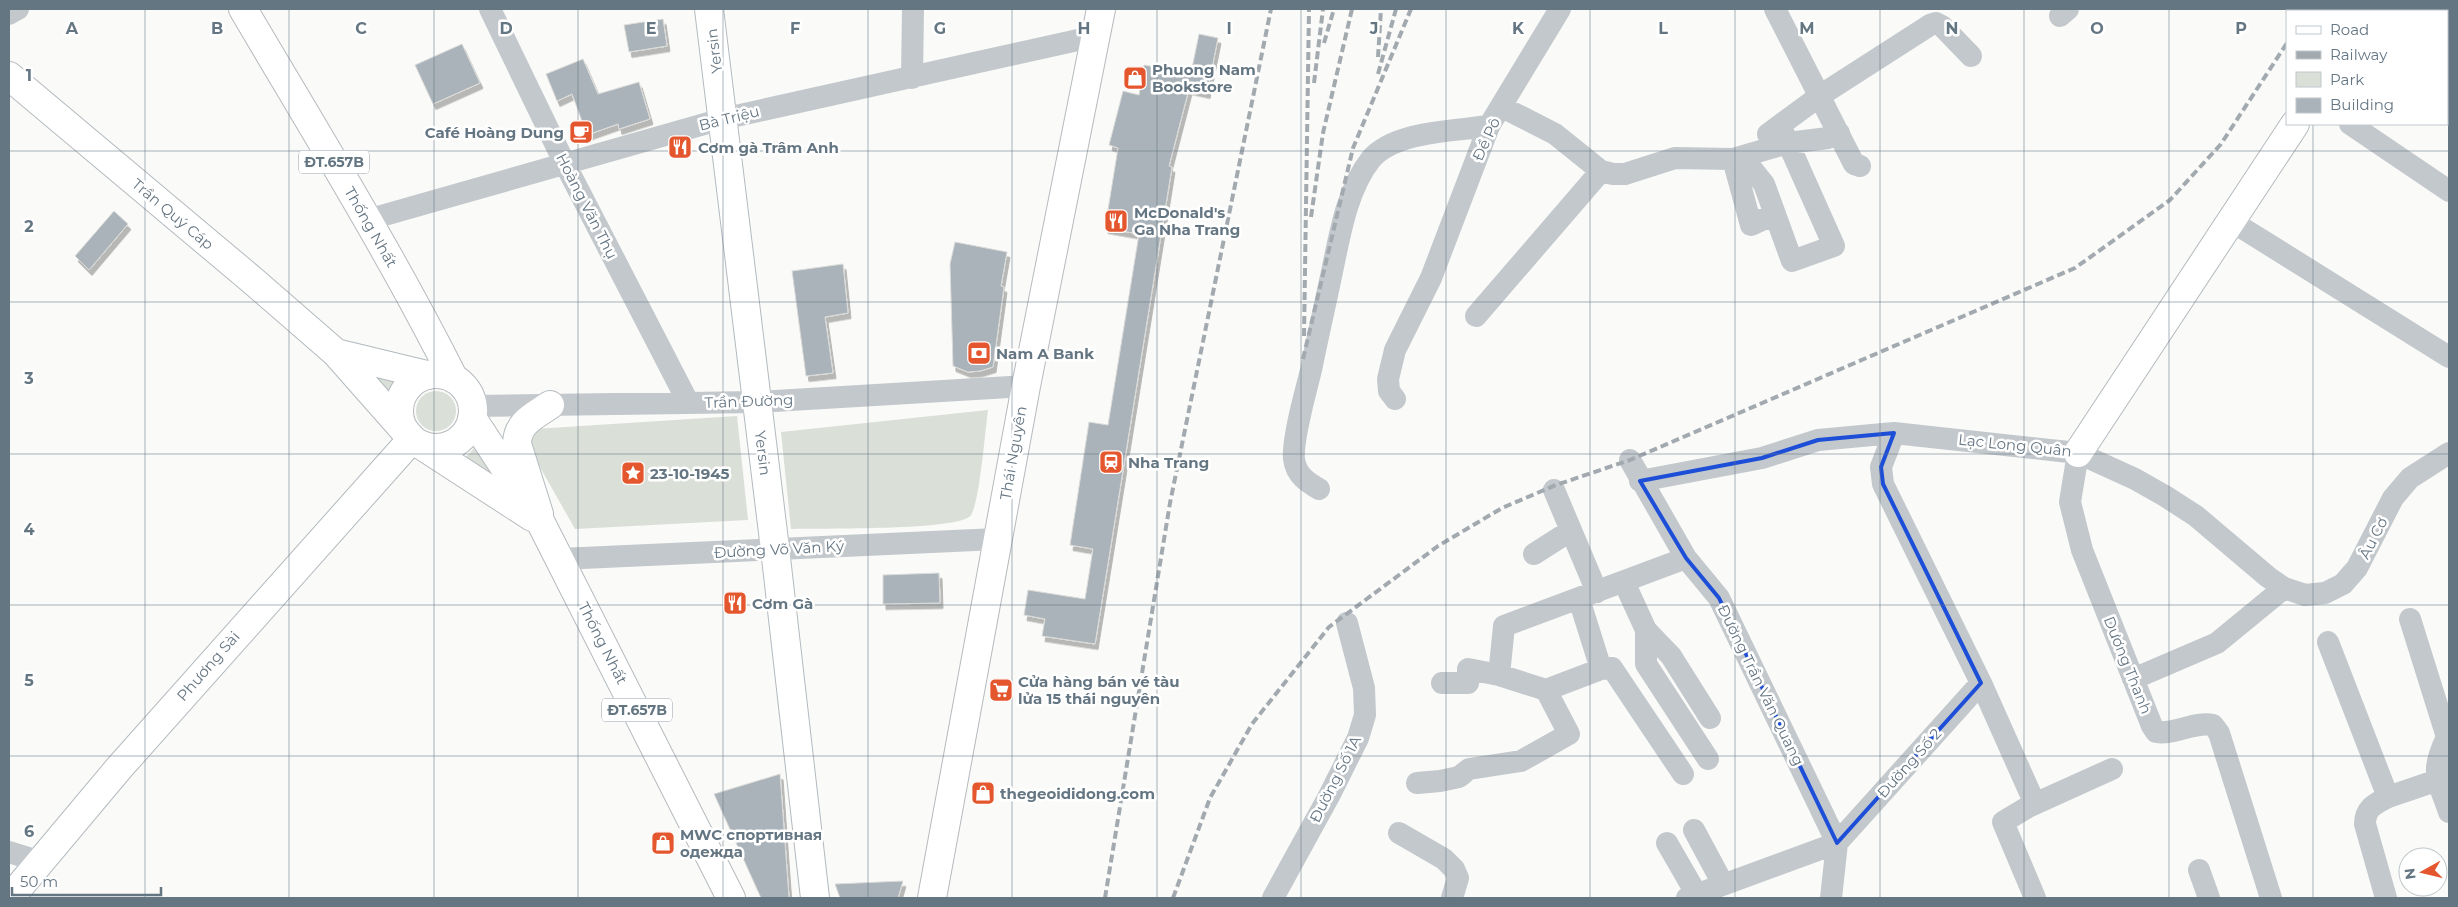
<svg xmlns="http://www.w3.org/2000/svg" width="2458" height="907" font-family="Montserrat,sans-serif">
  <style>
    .green { fill: #dadfd7 }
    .building { fill: #aab3b9; stroke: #dcdcda; filter: url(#shadow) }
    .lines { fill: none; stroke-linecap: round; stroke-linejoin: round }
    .secondary-casing { stroke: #b3babf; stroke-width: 30 }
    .primary-casing { stroke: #b5babe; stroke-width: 30 }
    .street { stroke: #c3c8cc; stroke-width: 22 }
    .secondary { stroke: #fff; stroke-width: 28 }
    .primary { stroke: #fff; stroke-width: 28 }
    .rail { stroke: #a2aab0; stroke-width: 4; stroke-dasharray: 8 4; stroke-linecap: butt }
    .marked { fill: none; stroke: #1d4ed8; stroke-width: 4; stroke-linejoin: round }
    .grid { fill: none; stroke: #657683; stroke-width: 1; stroke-opacity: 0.55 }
    .labels { text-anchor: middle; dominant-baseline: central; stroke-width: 5; stroke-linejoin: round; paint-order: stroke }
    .shield { fill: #fff; stroke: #939fa8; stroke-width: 1 }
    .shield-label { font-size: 14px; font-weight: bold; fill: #657683 }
    .street-label { font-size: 15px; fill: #657683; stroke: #fff }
    .poi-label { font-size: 15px; font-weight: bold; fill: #657683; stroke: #fff; text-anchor: start }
    .grid-label { font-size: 16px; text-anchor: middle; font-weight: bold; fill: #657683; stroke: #fff; stroke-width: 5; stroke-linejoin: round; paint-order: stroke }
  </style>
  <defs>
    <filter id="shadow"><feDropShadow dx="3" dy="5.5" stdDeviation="0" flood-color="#0004"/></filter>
  </defs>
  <rect width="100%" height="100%" fill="#fafaf8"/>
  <path class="green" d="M361,368L398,377L390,393Z
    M416 411a20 20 0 1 1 40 0a20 20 0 1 1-40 0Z
    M988,410C985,430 980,501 971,515C962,531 817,528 791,529L781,432Z
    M737,416L748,520L575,529L519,430Z
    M477,445L501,484L465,458Z"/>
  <path class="building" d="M663,19L667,46L629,52L624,25Z
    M1199,34L1218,38L1207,93L1189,89L1169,166L1172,167L1095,644L1042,636L1045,619L1024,615L1028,590L1085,599L1093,549L1070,545L1089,422L1108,425L1139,234L1105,228L1118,148L1109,145L1123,91L1139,95L1144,65L1191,73Z
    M462,44L480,83L433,104L415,65Z
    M583,59L598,94L639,82L650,119L619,129L618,124L587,135L572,94L557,101L546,74Z
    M114,211L128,224L89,270L75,256Z
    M955,242L1007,252L1001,286L1004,287L993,367L980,371L968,372L953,366L950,264Z
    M843,264L848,313L825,317L833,373L806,376L792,271Z
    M939,573L940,603L883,604V575Z
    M780,774L789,898H761L714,794Z
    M903,881L898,898H840L835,884Z"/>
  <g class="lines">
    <g class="secondary-casing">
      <path id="secondary" d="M709,9L775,549L815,898
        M2369,11L2370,9
        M9,76L252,280L336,353L412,439L119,768L10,898
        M336,353L427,375
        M2078,453L2295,124
        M539,514L517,444C517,423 534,416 550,405"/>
    </g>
    <g class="primary-casing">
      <path id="primary" d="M243,9C315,131 390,252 454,379
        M399 411a37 37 0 1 1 74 0a37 37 0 1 1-74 0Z
        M472,418L541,523L731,898
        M421,445L532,517
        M932,898L1026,386L1101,9"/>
    </g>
    <path class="street" d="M490,9L565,164L688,402
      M1775,9L1854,164L1860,166
      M9,14L18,9
      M2060,16L2068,9
      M912,78L913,9
      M1502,107L1555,134L1601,171L1613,174H1625L1675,158L1733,159L1788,143L1828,138L1839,133
      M2350,124L2449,191
      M1768,134L1821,95L1930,25L1936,23L1942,26L1971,56
      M1733,159L1752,169L1764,184L1792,261L1834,246L1780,125
      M1733,159L1751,225L1775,214
      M367,220L722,119L1096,36
      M2231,221L2449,357
      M1476,316L1601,171
      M1395,399L1389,391L1388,379L1395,350L1431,278L1489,126L1560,9
      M473,406L757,402L1026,386
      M1894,433L1881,467L1883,484L1981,683L2035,804
      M2078,453L2070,502L2082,550L2152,726L2156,732C2175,735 2194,721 2213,725L2219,733L2271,898
      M1630,460L1686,558L1719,598L1837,843L1831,898
      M1640,481L1762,458L1818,440L1894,433L2078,453L2135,479L2165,496L2196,516L2268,577L2284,588L2305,595L2325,593L2343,584L2357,568L2393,498L2410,478L2449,453
      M1319,489C1307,482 1296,475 1294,459C1292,439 1306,391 1311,370C1317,340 1324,310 1330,281C1339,241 1345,192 1371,159C1395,131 1455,131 1489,126
      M1554,490L1597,592
      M1534,554L1570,531
      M560,559L997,539
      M1624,582L1646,630V664L1708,759
      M1579,599L1601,669
      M2410,619L2447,737C2430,772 2437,777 2449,812
      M1646,630L1671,656L1710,718
      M2328,642L2388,797C2375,804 2365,808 2365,824L2386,898
      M1499,675L1504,626L1686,558
      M2133,679L2217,643L2284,588
      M1546,690L1601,669L1612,668L1683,774
      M1417,783L1440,781L1459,777L1469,769L1521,761L1569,734L1546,690L1499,675L1468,669V683H1442
      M2388,797L2438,780
      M1694,830L1723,884
      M1399,833L1444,859L1454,869L1458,878L1452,898
      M1667,843L1697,895
      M9,852L41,862
      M2199,870L2209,898
      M1273,898L1329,796L1358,738L1365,715L1364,688L1347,623
      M1687,898L1837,843L1981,683
      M2035,898L2003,822L2028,807L2112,769"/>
    <use href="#secondary" class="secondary"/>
    <use href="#primary" class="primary"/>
    <path class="rail" d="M2302,11L2304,9
      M1324,43L1334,9
      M1378,57L1381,9
      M1378,74L1396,9
      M1314,83L1323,9
      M1311,217L1323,133L1352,9
      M1304,336L1309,9
      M1303,359L1353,148L1411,9
      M1105,898L1170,503L1271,9
      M1173,898L1210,798L1252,724L1329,627L1438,546L1502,508L1556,485L1630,460L2075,268L2170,200L2221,144L2287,43"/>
  </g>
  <path class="marked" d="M1894,433L1881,467L1883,484L1981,683L1837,843L1719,598L1686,558L1640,481L1762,458L1818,440Z"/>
  <path class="grid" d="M145,9V898M289,9V898M434,9V898M578,9V898M723,9V898M868,9V898M1012,9V898M1157,9V898M1301,9V898M1446,9V898M1590,9V898M1735,9V898M1880,9V898M2024,9V898M2169,9V898M2313,9V11M2313,124V898M9,151H2449M9,302H2449M9,454H2449M9,605H2449M9,756H2449"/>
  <defs>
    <g id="shop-square" transform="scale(1.25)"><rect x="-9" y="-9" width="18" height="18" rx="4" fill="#e4572e" stroke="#fff"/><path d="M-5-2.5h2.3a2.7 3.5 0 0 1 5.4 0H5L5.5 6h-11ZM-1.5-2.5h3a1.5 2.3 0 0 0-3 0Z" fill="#fff"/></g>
    <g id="cafe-square" transform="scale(1.25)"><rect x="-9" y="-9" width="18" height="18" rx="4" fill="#e4572e" stroke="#fff"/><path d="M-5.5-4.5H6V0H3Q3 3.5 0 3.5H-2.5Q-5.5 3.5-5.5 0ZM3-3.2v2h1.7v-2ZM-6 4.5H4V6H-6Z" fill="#fff"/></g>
    <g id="restaurant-square" transform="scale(1.25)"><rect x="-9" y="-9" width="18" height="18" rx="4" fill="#e4572e" stroke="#fff"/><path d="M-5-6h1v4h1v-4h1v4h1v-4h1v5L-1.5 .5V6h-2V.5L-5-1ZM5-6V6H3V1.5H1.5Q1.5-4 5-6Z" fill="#fff"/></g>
    <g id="bank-square" transform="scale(1.25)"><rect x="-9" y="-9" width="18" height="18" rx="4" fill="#e4572e" stroke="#fff"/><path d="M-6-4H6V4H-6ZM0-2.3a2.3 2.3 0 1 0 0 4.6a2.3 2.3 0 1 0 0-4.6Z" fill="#fff"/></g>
    <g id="station-square" transform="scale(1.25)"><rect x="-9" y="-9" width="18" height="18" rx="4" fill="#e4572e" stroke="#fff"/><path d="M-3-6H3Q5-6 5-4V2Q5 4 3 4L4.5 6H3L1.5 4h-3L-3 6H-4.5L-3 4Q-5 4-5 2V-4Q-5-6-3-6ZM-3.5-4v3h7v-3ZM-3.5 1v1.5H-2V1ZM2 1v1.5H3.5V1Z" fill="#fff"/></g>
    <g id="sight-square" transform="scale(1.25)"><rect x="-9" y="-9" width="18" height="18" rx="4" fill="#e4572e" stroke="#fff"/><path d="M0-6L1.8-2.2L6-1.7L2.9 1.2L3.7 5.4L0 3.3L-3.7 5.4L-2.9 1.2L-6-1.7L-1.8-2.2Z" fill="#fff"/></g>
    <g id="supermarket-square" transform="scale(1.25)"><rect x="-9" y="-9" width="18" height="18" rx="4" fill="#e4572e" stroke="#fff"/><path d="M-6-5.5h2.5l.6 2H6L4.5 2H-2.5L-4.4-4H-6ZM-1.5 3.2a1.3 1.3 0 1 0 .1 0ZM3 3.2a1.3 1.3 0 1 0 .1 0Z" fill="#fff"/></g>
  </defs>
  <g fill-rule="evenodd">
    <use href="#shop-square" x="1135" y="78"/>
    <use href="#cafe-square" x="581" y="132"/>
    <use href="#restaurant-square" x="680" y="147"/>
    <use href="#restaurant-square" x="1116" y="221"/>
    <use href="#bank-square" x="979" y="353"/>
    <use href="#station-square" x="1111" y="462"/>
    <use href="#sight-square" x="633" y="473"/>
    <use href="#restaurant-square" x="735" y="603"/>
    <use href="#supermarket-square" x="1001" y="690"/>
    <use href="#shop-square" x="983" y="793"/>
    <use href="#shop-square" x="663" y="843"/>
  </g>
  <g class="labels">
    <g class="shield">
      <rect x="299" y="150.5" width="70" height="23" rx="4"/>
      <rect x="602" y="698.5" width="70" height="23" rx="4"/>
    </g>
    <g class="shield-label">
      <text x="334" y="162">ĐT.657B</text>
      <text x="637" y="710">ĐT.657B</text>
    </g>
    <g class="street-label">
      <text transform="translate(714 51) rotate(-97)">Yersin</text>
      <text transform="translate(729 118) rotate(-14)">Bà Triệu</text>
      <text transform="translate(1486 139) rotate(-65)">Đề Pô</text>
      <text transform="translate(587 206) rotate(63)">Hoàng Văn Thụ</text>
      <text transform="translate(173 214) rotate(40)">Trần Quý Cáp</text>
      <text transform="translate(371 227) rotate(60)">Thống Nhất</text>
      <text transform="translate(749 401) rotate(-2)">Trần Đường</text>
      <text transform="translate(2015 445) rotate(6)">Lạc Long Quân</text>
      <text transform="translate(763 453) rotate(83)">Yersin</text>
      <text transform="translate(1013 453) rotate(-80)">Thái Nguyên</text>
      <text transform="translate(2373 538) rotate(-63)">Âu Cơ</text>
      <text transform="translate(779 549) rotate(-3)">Đường Võ Văn Ký</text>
      <text transform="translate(603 643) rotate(63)">Thống Nhất</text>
      <text transform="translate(2128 665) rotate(68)">Dương Thanh</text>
      <text transform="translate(208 666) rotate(-49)">Phương Sài</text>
      <text transform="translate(1761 685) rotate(64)">Đường Trần Văn Quang</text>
      <text transform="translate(1909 763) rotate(-48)">Đường Số 2</text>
      <text transform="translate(1335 779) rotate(-63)">Đường Số 1A</text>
    </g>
    <g class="poi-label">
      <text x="1152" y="69">Phuong Nam<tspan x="1152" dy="17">Bookstore</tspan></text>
      <text x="564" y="132" text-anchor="end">Café Hoàng Dung</text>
      <text x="698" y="147">Cơm gà Trâm Anh</text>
      <text x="1134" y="212">McDonald's<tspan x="1134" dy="17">Ga Nha Trang</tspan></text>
      <text x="996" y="353">Nam A Bank</text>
      <text x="1128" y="462">Nha Trang</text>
      <text x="650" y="473">23-10-1945</text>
      <text x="752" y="603">Cơm Gà</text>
      <text x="1018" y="681">Cửa hàng bán vé tàu<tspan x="1018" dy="17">lửa 15 thái nguyên</tspan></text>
      <text x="1000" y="793">thegeoididong.com</text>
      <text x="680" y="834">MWC спортивная<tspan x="680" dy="17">одежда</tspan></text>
    </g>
  </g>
  <g class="grid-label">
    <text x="72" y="34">A</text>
    <text x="217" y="34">B</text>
    <text x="361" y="34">C</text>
    <text x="506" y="34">D</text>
    <text x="651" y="34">E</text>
    <text x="795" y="34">F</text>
    <text x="940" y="34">G</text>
    <text x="1084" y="34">H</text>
    <text x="1229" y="34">I</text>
    <text x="1374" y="34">J</text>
    <text x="1518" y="34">K</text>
    <text x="1663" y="34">L</text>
    <text x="1807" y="34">M</text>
    <text x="1952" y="34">N</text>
    <text x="2097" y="34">O</text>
    <text x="2241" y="34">P</text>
    <text x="29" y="81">1</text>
    <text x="29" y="232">2</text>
    <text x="29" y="384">3</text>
    <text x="29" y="535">4</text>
    <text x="29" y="686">5</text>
    <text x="29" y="837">6</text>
  </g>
  <rect width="2458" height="907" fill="none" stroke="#657683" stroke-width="20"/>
  <rect x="2286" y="10" width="162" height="115" fill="#ffffff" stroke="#c1c8cd"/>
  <rect x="2296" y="26" width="25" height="8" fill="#ffffff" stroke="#c1c8cd"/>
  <text x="2330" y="35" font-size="15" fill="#657683">Road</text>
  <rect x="2296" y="51" width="25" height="8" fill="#a2aab0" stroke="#c1c8cd"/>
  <text x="2330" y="60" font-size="15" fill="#657683">Railway</text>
  <rect x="2296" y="72" width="25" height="15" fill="#dadfd7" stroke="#c1c8cd"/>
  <text x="2330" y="85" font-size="15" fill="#657683">Park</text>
  <rect x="2296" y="98" width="25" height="15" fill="#aab3b9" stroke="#c1c8cd"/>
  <text x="2330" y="110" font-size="15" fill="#657683">Building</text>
  <g transform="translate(2423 872) rotate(262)"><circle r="24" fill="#ffffff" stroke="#c1c8cd"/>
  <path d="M0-4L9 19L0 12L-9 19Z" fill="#e4572e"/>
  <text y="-8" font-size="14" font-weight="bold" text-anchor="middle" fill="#657683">N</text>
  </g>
  <path d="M12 887v8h149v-8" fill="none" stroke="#657683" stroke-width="2.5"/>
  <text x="20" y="887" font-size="15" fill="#657683" stroke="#ffffff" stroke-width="4" paint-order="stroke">50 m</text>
</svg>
